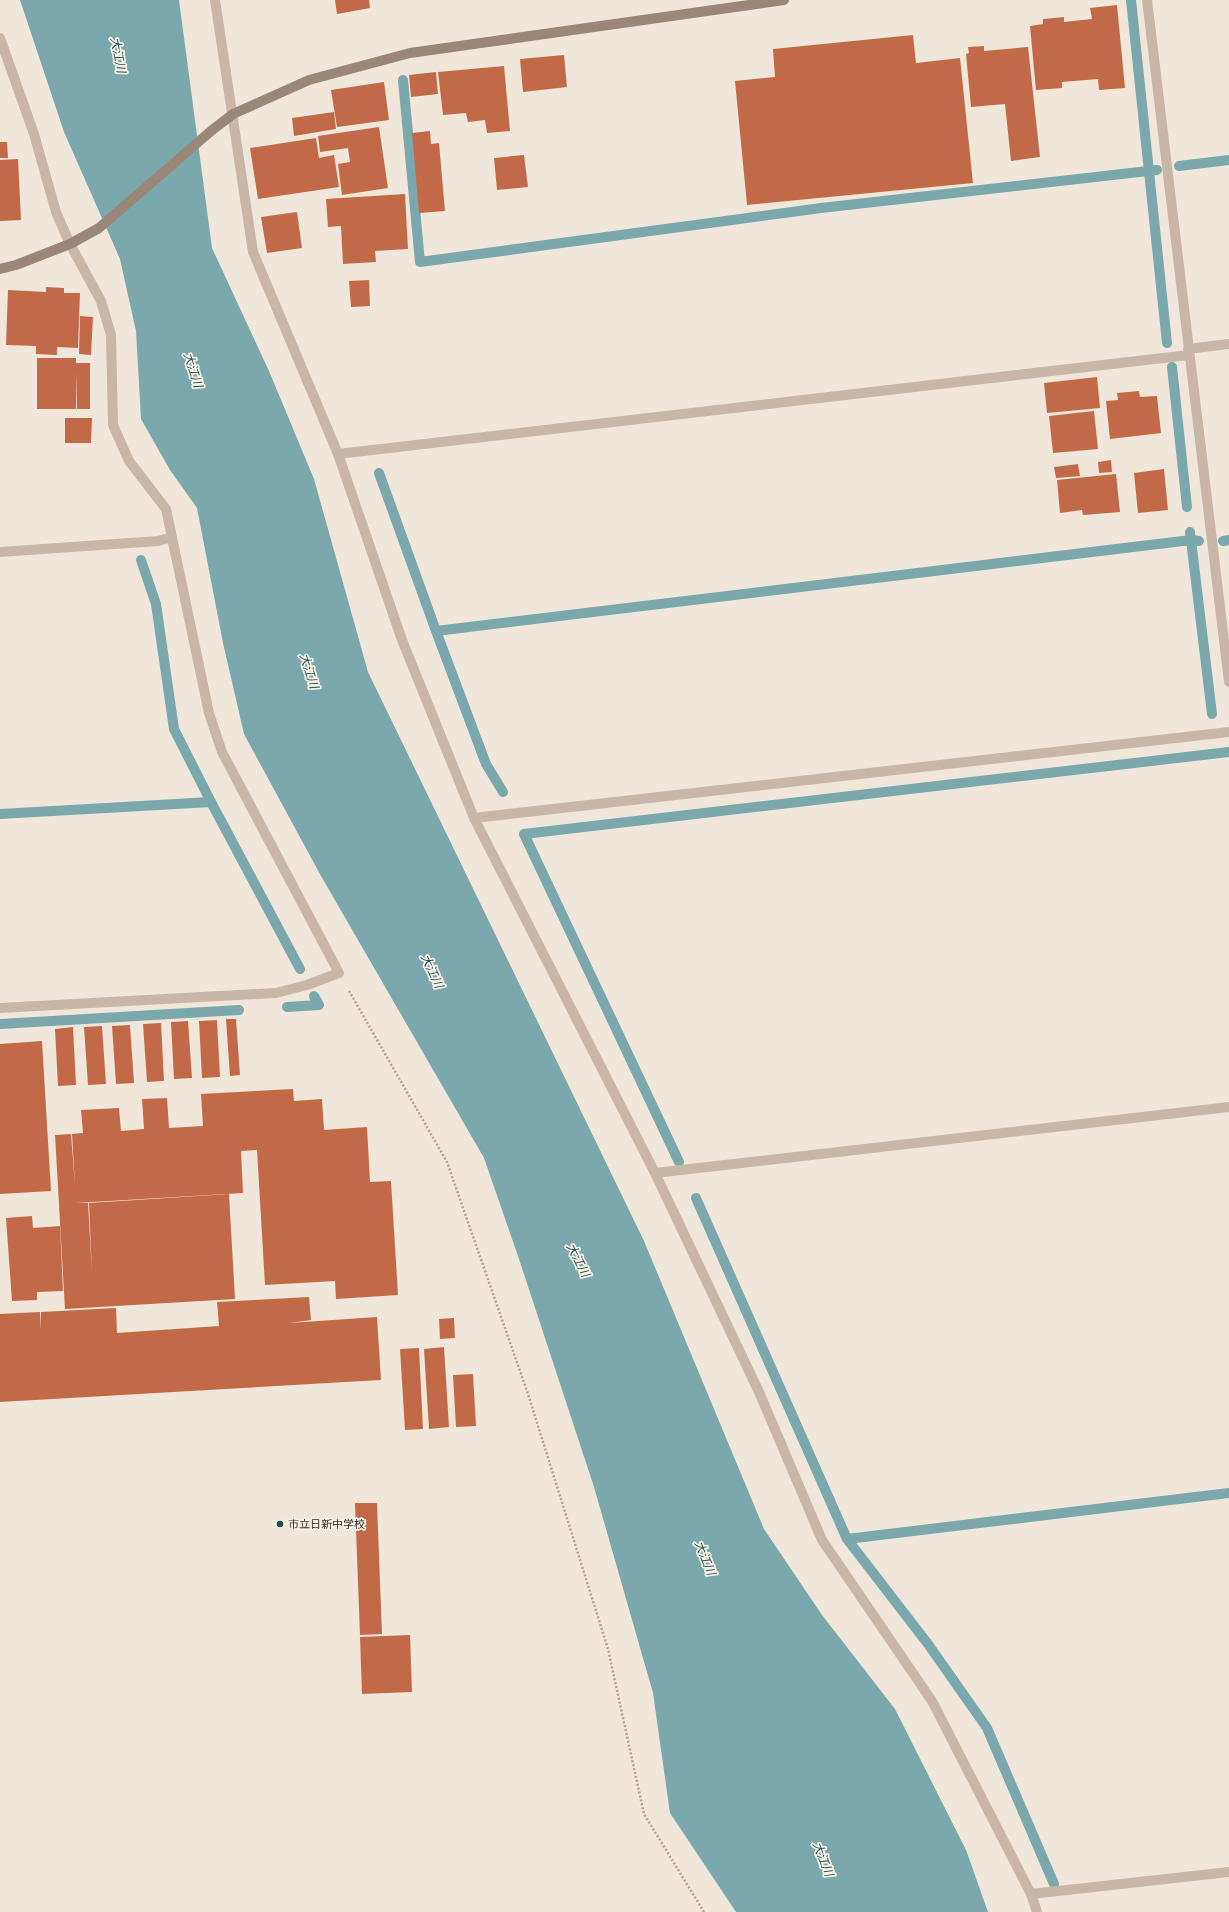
<svg xmlns="http://www.w3.org/2000/svg" width="1229" height="1912" font-family="Raleway,'Noto Sans JP',sans-serif">
  <style>
    .water { fill: #7aa8ac }
    .lines { fill: none; stroke-linecap: round; stroke-linejoin: round }
    .stream { stroke: #7aa8ac; stroke-width: 10 }
    .building { fill: #c26a47 }
    .path { stroke: #b4a191; stroke-width: 2.5; stroke-dasharray: 2 2; stroke-linecap: butt }
    .street { stroke: #c8b7a6; stroke-width: 10 }
    .secondary { stroke: #9b8778; stroke-width: 10 }
    .poi-dot { fill: #1e4e54; stroke: #f8f1e6; stroke-width: 1.5 }
    .labels { text-anchor: middle; dominant-baseline: central; stroke-width: 3.5; stroke-linejoin: round; paint-order: stroke }
    .poi-label { font-size: 11px; fill: #342c27; stroke: #f8f1e6; text-anchor: start }
    .water-label { font-size: 12px; font-style: italic; fill: #1e4e54; stroke: #f8f1e6 }
  </style>
  <rect width="100%" height="100%" fill="#f0e7da"/>
  <path class="water" d="M20,0H179L212,248L269,371L314,479L368,672L644,1241L764,1529L822,1615L895,1709L966,1850L988,1912H736L670,1813L653,1693L594,1487L518,1256L484,1158L321,876L244,734L223,643L197,508L170,470L141,419L136,331L120,259L64,132Z"/>
  <g class="lines">
    <path class="stream" d="M1131,0L1167,343
      M403,80L420,262L821,208L1157,170
      M1179,166L1229,160
      M1172,367L1187,507
      M379,473L436,631L1191,540L1199,541
      M1190,532L1212,714
      M1223,541L1229,540
      M141,560L156,604L174,729L211,802L300,969
      M436,631L486,764L503,792
      M0,814L211,802
      M287,1007L319,1005L314,996
      M0,1024L239,1010
      M679,1162L524,834L1229,752
      M696,1198L847,1539L928,1644L987,1728L1054,1884
      M847,1539L1229,1493"/>
  </g>
  <path class="building" d="M335,0H369L370,8L337,14Z
    M1117,5L1125,88L1099,90L1098,79L1062,82V88L1036,90L1030,26L1043,24V19L1064,17V22L1092,19L1090,8Z
    M913,35L916,63L960,58L973,183L747,205L735,81L775,77L773,49Z
    M984,46V51L1028,47L1040,157L1011,161L1005,104L971,107L966,54L969,53L968,47Z
    M564,55L567,87L523,92L520,59Z
    M504,66L510,131L487,133L485,120L468,122L466,113L443,115L438,72Z
    M436,72L438,94L411,97L409,75Z
    M384,82L389,120L337,127L331,90Z
    M334,112L336,129L294,136L292,118Z
    M379,127L388,188L342,195L338,164L350,162L348,148L320,152L318,136Z
    M430,131L431,144L439,143L445,211L419,213L412,133Z
    M316,138L319,158L334,155L339,187L258,199L250,148Z
    M0,142H7L8,158H0Z
    M524,155L528,187L497,190L494,158Z
    M18,159L21,220L0,221V160Z
    M405,194L408,249L375,251L376,262L343,264L341,226L328,227L326,199Z
    M297,212L302,248L267,253L261,217Z
    M369,280L370,306L351,307L349,281Z
    M46,287L64,288V293H80L78,348L57,347V355L36,354V346L6,345L8,290L46,292Z
    M80,316L93,317L91,355L79,354Z
    M37,358H76V363H90V409H77L76,372V409H37Z
    M1097,377L1100,408L1047,413L1044,383Z
    M1139,391L1140,397L1157,396L1161,433L1110,439L1106,401L1118,400L1117,393Z
    M1094,411L1098,449L1053,453L1049,416Z
    M65,418H92L91,443H65Z
    M1111,460L1112,472L1099,473L1098,462Z
    M1078,464L1080,476L1056,478L1054,467Z
    M1164,469L1168,510L1138,513L1134,473Z
    M1116,474L1120,512L1083,515L1082,510L1060,513L1057,480Z
    M226,1019H236L240,1075L230,1076Z
    M217,1020L220,1077L202,1078L199,1021Z
    M188,1021L192,1078L174,1079L171,1022Z
    M161,1023L164,1081L147,1082L143,1024Z
    M130,1025L134,1083L116,1084L112,1026Z
    M102,1026L106,1084L88,1085L84,1027Z
    M73,1027L76,1085L58,1086L55,1029Z
    M42,1041L51,1191L0,1194V1044Z
    M293,1089L294,1101L322,1099L324,1130L367,1127L370,1182L391,1181L398,1295L336,1299L335,1281L265,1285L257,1150L241,1151L243,1193L76,1203H88L92,1273L89,1203L229,1194L235,1299L65,1309L55,1135L71,1134L75,1185L72,1134L83,1133L81,1110L119,1108L121,1131L144,1129L142,1099L167,1098L169,1128L203,1126L201,1094Z
    M32,1216L33,1228L60,1226L63,1291L37,1292V1300L12,1301L6,1218Z
    M309,1297L311,1320L289,1323L377,1317L381,1380L0,1402V1314L40,1312L41,1330V1312L116,1308L117,1333L219,1326L217,1302Z
    M454,1318L455,1338L440,1339L439,1319Z
    M444,1347L449,1427L429,1429L424,1349Z
    M419,1348L423,1429L405,1430L400,1349Z
    M473,1374L476,1426L456,1427L453,1375Z
    M355,1503H377L382,1634L360,1635Z
    M410,1635L412,1692L362,1694L360,1637Z"/>
  <g class="lines">
    <path class="path" d="M349,991L447,1162L528,1394L608,1649L644,1814L704,1912"/>
    <path class="street" d="M215,0L253,252L338,454L402,640L474,818L655,1173L759,1392L822,1540L932,1701L1031,1894L1037,1912
      M1147,0L1229,682
      M0,38L34,134L56,212L70,244L101,301L111,335L113,425L129,461L166,509L209,713L222,752L339,973L307,985L276,993L0,1008
      M1188,349L1229,344
      M338,454L1189,355
      M0,552L158,541L172,537
      M474,818L1229,732
      M655,1173L1229,1107
      M1031,1894L1229,1872"/>
    <path class="secondary" d="M0,269L16,265L70,244L99,228L211,131L233,114L309,80L410,53L784,0"/>
  </g>
  <circle class="poi-dot" cx="280" cy="1524" r="4"/>
  <g class="labels">
    <g class="poi-label">
      <text x="288" y="1524">市立日新中学校</text>
    </g>
    <g class="water-label">
      <text transform="translate(118 55) rotate(79)">大江川</text>
      <text transform="translate(193 370) rotate(72)">大江川</text>
      <text transform="translate(309 671) rotate(72)">大江川</text>
      <text transform="translate(432 971) rotate(65)">大江川</text>
      <text transform="translate(578 1260) rotate(63)">大江川</text>
      <text transform="translate(705 1558) rotate(68)">大江川</text>
      <text transform="translate(823 1859) rotate(69)">大江川</text>
    </g>
  </g>
</svg>
